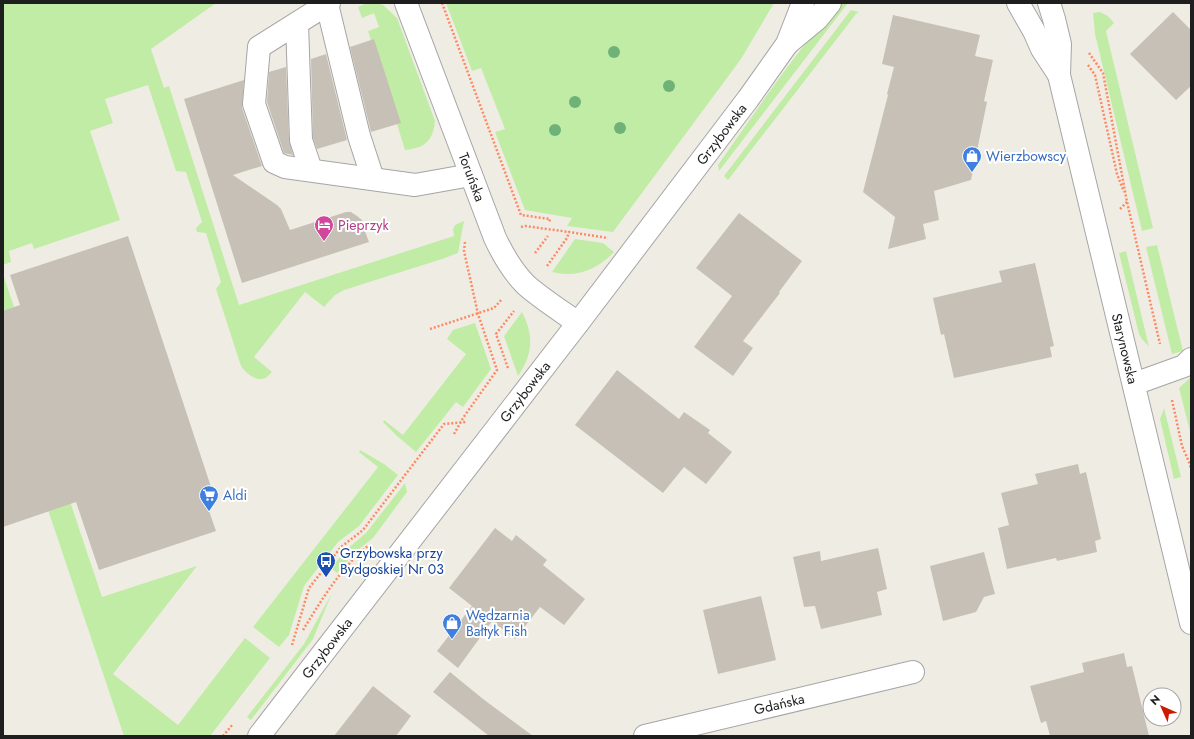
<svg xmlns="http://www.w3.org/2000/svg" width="1194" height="739" font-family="Jost,sans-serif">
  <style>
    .grass { fill: #c0eca6 }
    .building { fill: #c7c0b6 }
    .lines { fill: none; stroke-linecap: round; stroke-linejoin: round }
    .minor-casing { stroke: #a5a5a5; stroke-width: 24 }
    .path { stroke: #ff8864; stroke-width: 2.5; stroke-dasharray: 2 2; stroke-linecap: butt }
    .minor { stroke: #fff; stroke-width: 22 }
    .tree { fill: #6fb278 }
    .labels { text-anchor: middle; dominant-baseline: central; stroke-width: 4; stroke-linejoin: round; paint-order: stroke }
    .street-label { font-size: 14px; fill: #1e1e1e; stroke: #fff }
    .shop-label { font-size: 14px; fill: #366cbe; stroke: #fff; text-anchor: start }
    .hotel-label { font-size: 14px; fill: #b23c85; stroke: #fff; text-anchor: start }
    .transit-label { font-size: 14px; fill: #164399; stroke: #fff; text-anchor: start }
  </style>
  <rect width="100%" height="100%" fill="#efede3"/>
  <path class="grass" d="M3,3H216L151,49L164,88L169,86L239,305L454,236L453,230L455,225L464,221L458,253L442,259L344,290L335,295L324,307L305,292L254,357L272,372C271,373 269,375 267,377C258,383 246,374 241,366L216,289L221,282L206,233L197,232L196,228L202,222L186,172L176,171L148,85L105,99L113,123L90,131L120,220L34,249L32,243L9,251L11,262L3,265Z
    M367,3H377L383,5L397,18L435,121C433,141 425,148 405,150L368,31L379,27L374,13L362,18L358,7Z
    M446,3H774L741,59L613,232L567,226L572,218L525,210L495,132L505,129L481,68L472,71Z
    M840,3H848L719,171L718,165C757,110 794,53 840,3Z
    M851,10L859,12L856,14L728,180L724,176Z
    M1100,12L1108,16L1114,23L1106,31L1153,228L1142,231L1095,34L1093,13Z
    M575,239L603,243L614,252C597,270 576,278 552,272Z
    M1157,245L1183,351L1172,354L1146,247Z
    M1126,251L1149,347L1142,339L1139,334L1119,253Z
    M3,274L14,307L11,308L22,341L17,343L102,597L197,566L113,674L178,725L245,638L270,658L210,736H124L36,474L3,401Z
    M522,312C534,335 533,355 518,376L504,336Z
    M475,323L491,369L463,407L456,402L416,452L397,436L383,422L384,420L403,435L466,354L447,339L453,330Z
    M1191,377V435L1179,388Z
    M1164,408L1181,477L1174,479L1160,419Z
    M360,450L384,464L398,475L359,526L338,542L304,586L289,635L279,647L253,627L378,467L359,452Z
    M405,483L407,492L373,538L354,553L337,573L331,568L346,550L366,533Z
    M332,593L313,639L251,720L247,717L304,644Z"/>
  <path class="building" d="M1173,12L1191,30V86L1176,100L1130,54Z
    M893,15L980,35L975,56L993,60L984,101L987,102L971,180L934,191L939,220L923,224L926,239L888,249L895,217L863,192L888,95L887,94L894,67L882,64Z
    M374,39L401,123L371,132L350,47Z
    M326,54L347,140L317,149L313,138L311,59Z
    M286,67L289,140L293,155L284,153L267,102L269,72Z
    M244,80L242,108L262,166L233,175L277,205L281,209L290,230L346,212H351L357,216L362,220L363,226L369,242L242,283L184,99Z
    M739,213L802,261L779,292L780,293L743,341L753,348L733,376L694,347L732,296L696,268Z
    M128,236L215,499L206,502L216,531L99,570L76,502L3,527V311L20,305L10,275Z
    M1035,263L1054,346L1050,347L1052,357L954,378L944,334L941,335L933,298L1002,282L999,271Z
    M617,370L679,419L684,412L710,430L708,433L732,452L706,484L684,467L663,493L575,425Z
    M1078,464L1080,474L1086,472L1101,539L1095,541L1097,552L1057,561L1056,558L1007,569L998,528L1009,525L1001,493L1038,484L1035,474Z
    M495,528L512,541L516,535L547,560L543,565L585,599L564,625L540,607L515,639L492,621L458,668L437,651L472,606L449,588Z
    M878,548L887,589L877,592L882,615L821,629L815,606L804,607L793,557L820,551L821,561Z
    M984,552L995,594L984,597L976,612L943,621L930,566Z
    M761,596L776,660L718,674L703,610Z
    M1124,653L1127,667L1132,666L1149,736H1050L1046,721L1041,723L1030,686L1084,672L1082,663Z
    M450,672L483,699L533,736H489L433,692Z
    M373,686L411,716L396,736H334Z"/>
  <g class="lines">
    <g class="minor-casing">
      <g id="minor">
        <path d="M329,3L259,47L254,104L274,162L285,167L415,185L471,175"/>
        <path id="s1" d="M406,3L495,238C503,255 512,271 526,285C542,299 561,311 578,323"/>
        <path d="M1018,3L1034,31L1042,49L1059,75"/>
        <path id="s2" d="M1049,3L1054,19L1060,44L1059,75L1191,623"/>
        <path d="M327,4L359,136L373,179"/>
        <path d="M297,24L301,140L311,170"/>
        <path d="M788,43L817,19L830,3"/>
        <path d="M1134,384L1184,366L1191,359"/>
        <path id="s3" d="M259,736L578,323L748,99L787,44L803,3"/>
        <path id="s4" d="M645,736L913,672"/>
      </g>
    </g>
    <path class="path" d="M442,3L521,215L550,219L549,223
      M1089,53L1103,73L1127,202L1160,344
      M1088,65L1095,75L1117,174L1124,192
      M1120,209L1127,202
      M521,227L525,226L569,232
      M535,253L548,236
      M547,266L567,238L569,232L608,238
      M430,329L494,308L502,299
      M508,368L496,334L514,311
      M1172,400L1182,446L1189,462L1191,469
      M454,434L463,418L497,370L478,314L464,251L465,242
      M303,630C321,601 341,567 368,546
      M292,645L309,588L341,547L363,530L444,424L466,422
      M223,736L233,724"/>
    <use href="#minor" class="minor"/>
  </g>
  <g class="tree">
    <circle cx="614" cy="52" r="6"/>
    <circle cx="669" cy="86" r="6"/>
    <circle cx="575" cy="102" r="6"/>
    <circle cx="620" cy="128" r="6"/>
    <circle cx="555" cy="130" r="6"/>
  </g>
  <defs>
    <g id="shop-pin" transform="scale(1)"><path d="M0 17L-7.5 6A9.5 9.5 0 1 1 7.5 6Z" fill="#3f7fe0" stroke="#fff"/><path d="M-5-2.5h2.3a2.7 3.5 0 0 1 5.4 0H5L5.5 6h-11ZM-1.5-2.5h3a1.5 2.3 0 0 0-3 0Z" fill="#fff"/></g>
    <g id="hotel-pin" transform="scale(1)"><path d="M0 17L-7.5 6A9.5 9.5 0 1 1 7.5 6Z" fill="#d1479c" stroke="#fff"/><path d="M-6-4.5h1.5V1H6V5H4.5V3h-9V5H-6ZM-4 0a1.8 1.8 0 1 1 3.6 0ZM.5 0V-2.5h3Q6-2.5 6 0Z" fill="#fff"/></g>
    <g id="supermarket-pin" transform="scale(1)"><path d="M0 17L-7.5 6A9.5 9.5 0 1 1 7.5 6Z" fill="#3f7fe0" stroke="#fff"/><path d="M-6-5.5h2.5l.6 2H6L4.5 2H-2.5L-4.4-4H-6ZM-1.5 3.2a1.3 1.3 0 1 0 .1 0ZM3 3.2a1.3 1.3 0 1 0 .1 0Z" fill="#fff"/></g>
    <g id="bus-pin" transform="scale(1)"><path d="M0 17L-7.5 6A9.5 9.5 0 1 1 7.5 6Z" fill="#1a4fb4" stroke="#fff"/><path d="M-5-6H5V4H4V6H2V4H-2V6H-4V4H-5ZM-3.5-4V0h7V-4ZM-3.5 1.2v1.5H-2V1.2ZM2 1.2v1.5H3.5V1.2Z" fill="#fff"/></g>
  </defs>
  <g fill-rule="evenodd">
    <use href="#shop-pin" x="972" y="156"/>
    <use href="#hotel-pin" x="324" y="225"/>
    <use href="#supermarket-pin" x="209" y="495"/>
    <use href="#bus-pin" x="326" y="561"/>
    <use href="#shop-pin" x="452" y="623"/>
  </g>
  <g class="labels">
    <g class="street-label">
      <text stroke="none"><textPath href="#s3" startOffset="759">Grzybowska</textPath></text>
      <text stroke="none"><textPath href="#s1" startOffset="186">Toruńska</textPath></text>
      <text stroke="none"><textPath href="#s2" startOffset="355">Starynowska</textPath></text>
      <text stroke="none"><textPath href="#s3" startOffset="435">Grzybowska</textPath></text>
      <text stroke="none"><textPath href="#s3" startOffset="111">Grzybowska</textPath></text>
      <text stroke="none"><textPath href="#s4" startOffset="138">Gdańska</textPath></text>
    </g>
    <g class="shop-label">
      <text x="986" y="156">Wierzbowscy</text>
      <text x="223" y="495">Aldi</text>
      <text x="466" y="615">Wędzarnia<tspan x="466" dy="16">Bałtyk Fish</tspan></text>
    </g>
    <g class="hotel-label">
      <text x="338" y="225">Pieprzyk</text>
    </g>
    <g class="transit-label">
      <text x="340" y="553">Grzybowska przy<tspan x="340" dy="16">Bydgoskiej Nr 03</tspan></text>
    </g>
  </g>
  <rect width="1194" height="739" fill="none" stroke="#1e1e1e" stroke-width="8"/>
  <g transform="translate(1162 707) rotate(315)"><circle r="19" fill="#ffffff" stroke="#a5a5a5"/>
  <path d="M0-3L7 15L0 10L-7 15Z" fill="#cb1a00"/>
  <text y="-6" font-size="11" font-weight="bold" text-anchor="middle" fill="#1e1e1e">N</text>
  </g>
</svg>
